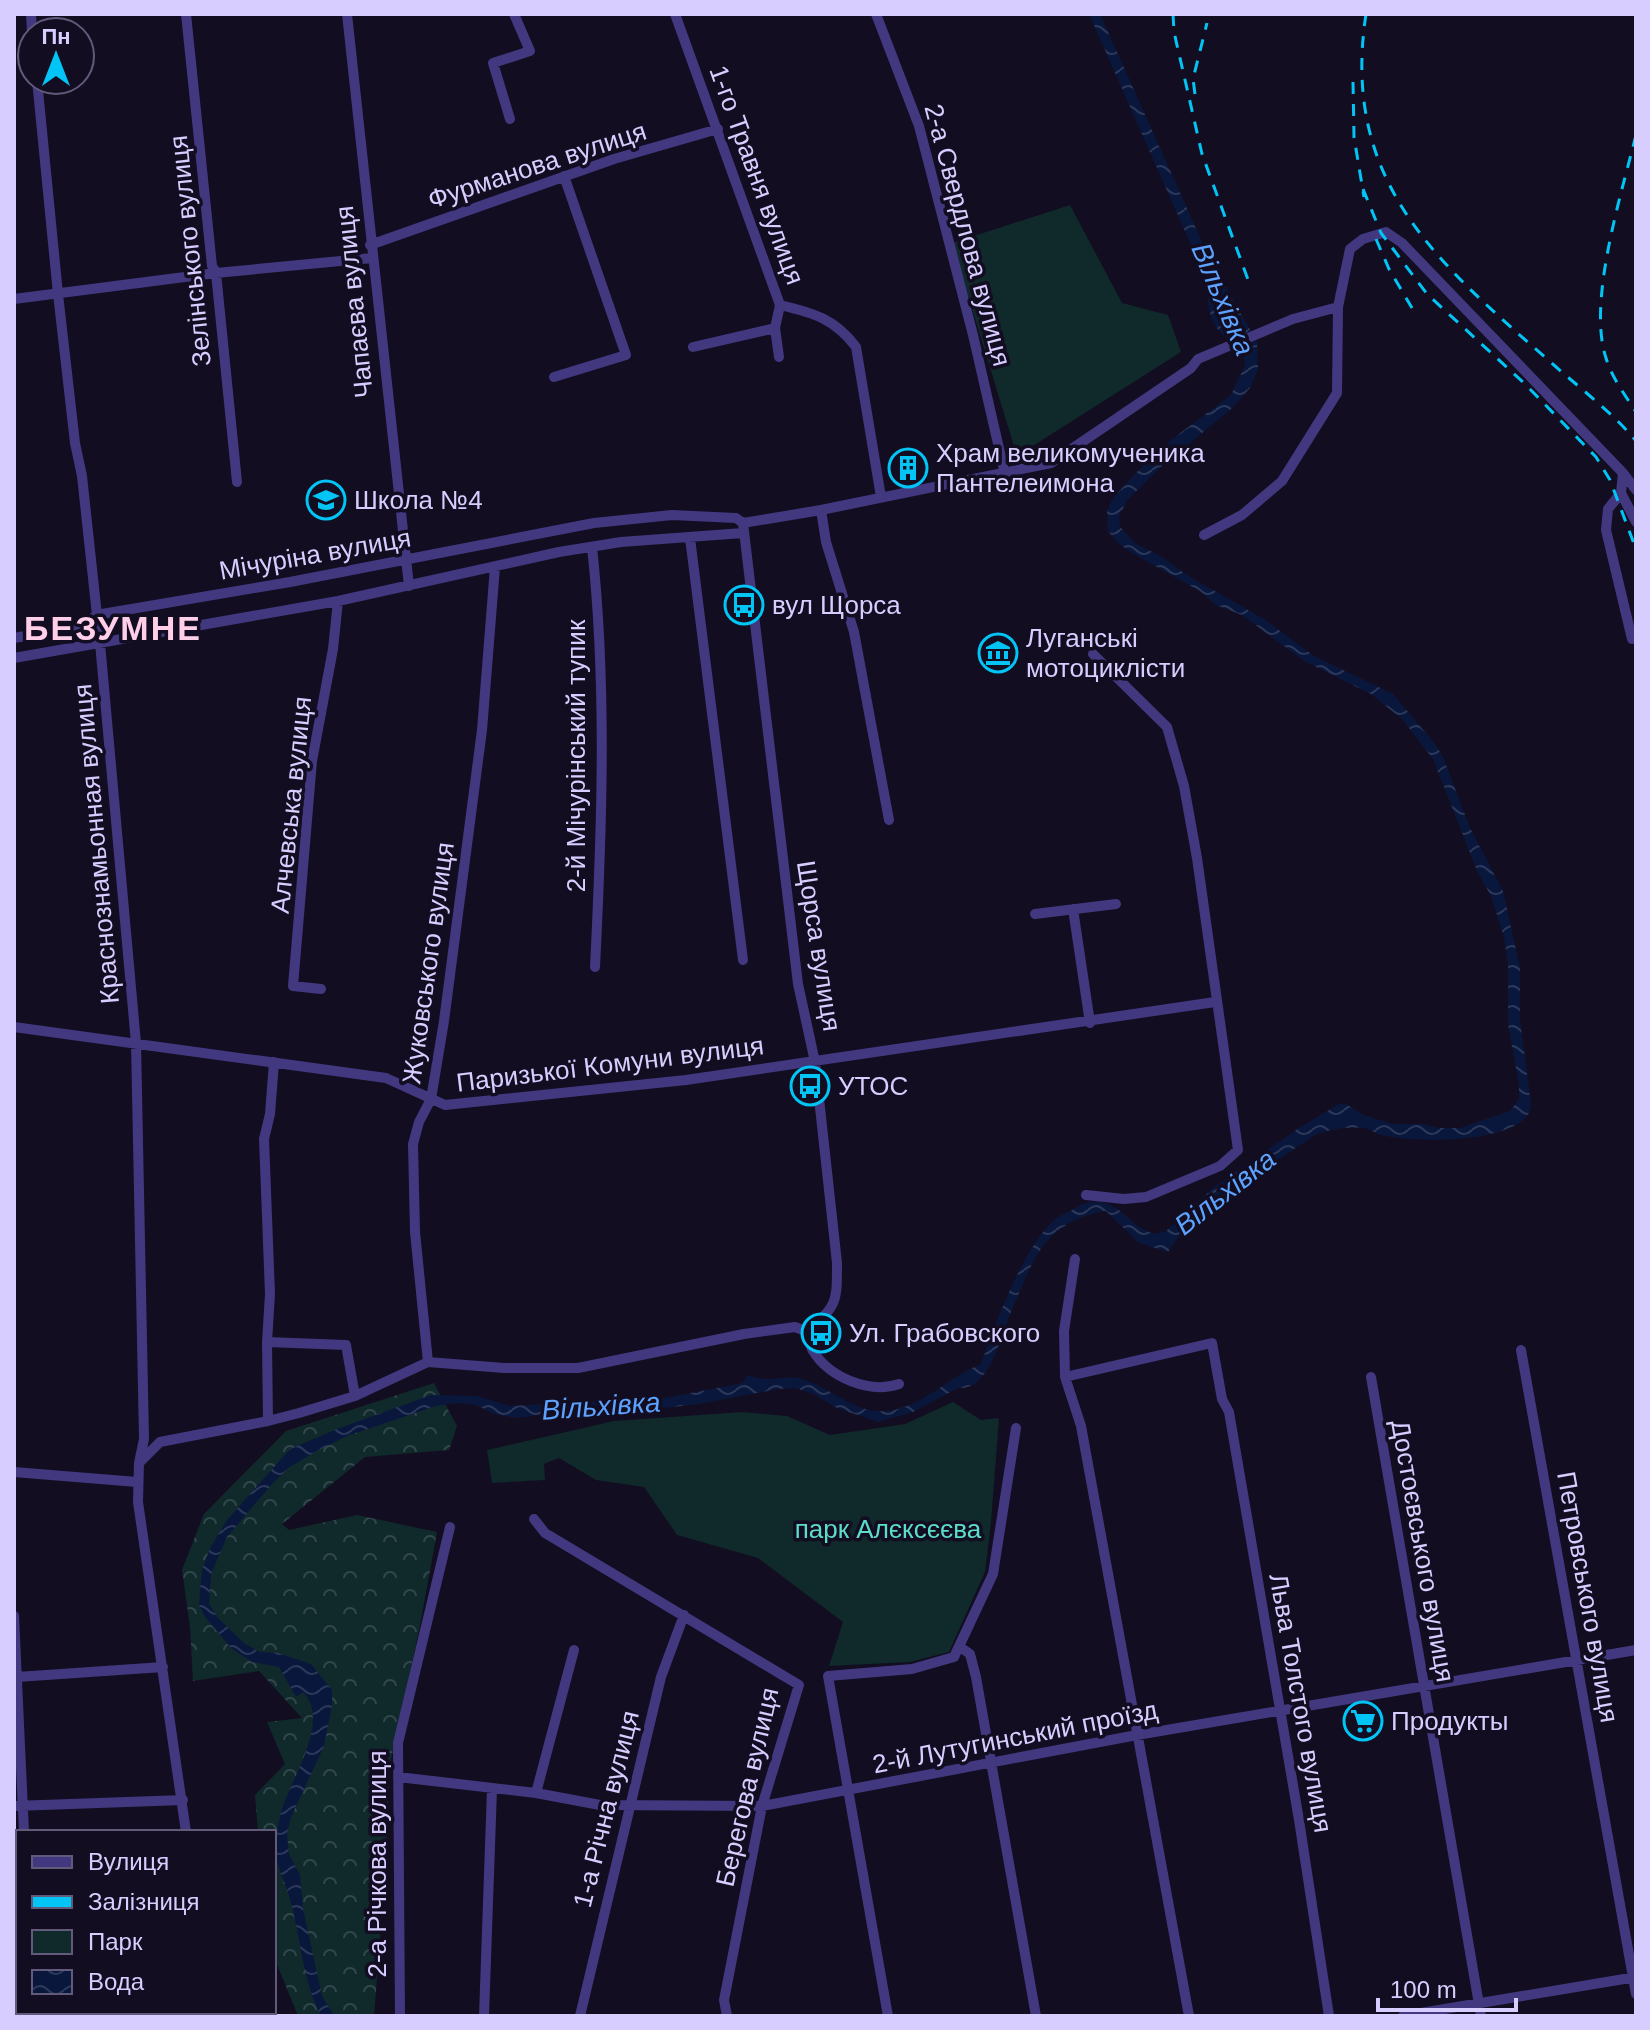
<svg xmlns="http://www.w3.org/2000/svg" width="1650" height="2030" font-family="Helvetica,sans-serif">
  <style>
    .forest { fill: url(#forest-crowns) }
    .park { fill: #10292b }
    .water { fill: url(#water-waves) }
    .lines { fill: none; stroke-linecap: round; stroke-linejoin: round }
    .minor { stroke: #42387f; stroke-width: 10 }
    .rail { stroke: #02c5f6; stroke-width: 3; stroke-dasharray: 12 10; stroke-linecap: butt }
    .labels { text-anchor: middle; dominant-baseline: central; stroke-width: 7; stroke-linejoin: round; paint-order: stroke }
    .street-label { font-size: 26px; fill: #d8cdff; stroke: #120d21 }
    .poi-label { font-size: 26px; fill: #d8cdff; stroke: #120d21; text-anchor: start }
    .park-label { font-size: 26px; fill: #5adeca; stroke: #120d21 }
    .water-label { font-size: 28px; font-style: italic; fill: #5ca2fe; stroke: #120d21 }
    .district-label { font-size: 34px; font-weight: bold; letter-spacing: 2px; fill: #ffcfe9; stroke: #120d21 }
  </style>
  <defs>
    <pattern id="forest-crowns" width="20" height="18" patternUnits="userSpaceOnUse" patternTransform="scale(2)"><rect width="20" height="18" fill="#10292b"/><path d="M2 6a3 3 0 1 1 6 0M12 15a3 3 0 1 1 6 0" fill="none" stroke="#32474b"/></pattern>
    <pattern id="water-waves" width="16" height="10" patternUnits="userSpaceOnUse" patternTransform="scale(2)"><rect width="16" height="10" fill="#09173d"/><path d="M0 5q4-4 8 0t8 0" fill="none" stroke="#2c385a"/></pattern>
  </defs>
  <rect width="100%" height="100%" fill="#120d21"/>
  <path class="forest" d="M434,1383L457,1426L449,1450L365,1457L282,1524L289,1530L357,1515L437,1532L419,1631L390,1764L385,1874L374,2016H298L274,1957V1832H258L255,1795L285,1764L267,1722L302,1718L259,1671L193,1681L190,1627L182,1570L204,1514L286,1431Z"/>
  <path class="park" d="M1070,205L1122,303L1168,315L1181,352L1017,456L952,243Z
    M953,1402L981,1420L999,1418L991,1522L985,1572L949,1652L910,1662L829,1666L843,1622L758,1558L677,1535L644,1487L596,1480L559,1458L544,1464L545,1480L492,1483L487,1450L614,1421L742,1412L787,1416L830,1435L905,1424Z"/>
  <path class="water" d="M1089,14H1100L1207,253L1257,342L1258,369L1250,388L1230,410L1162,466L1127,500L1119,517L1120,527L1135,543L1160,556L1190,577L1264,619L1314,656L1393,694L1435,744L1443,757L1470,828L1503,891L1520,968V1020L1531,1104C1530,1108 1530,1112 1527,1116C1505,1143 1414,1143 1382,1135C1376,1134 1370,1129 1364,1128C1349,1126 1330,1129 1315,1135L1222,1197L1180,1234L1168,1252L1139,1243L1106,1211C1086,1213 1061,1225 1047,1241C1031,1259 1021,1290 1011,1312C1001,1335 990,1391 958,1388L913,1412L878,1422L837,1408L813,1394L796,1388L777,1389L699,1404L637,1411L561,1412L517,1418L494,1414L476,1405L459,1403L436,1406L347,1436L317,1451L291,1466L272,1484L227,1537L211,1574L209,1604L218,1618L245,1644L260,1652L278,1653L311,1664L332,1690V1706L324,1746L291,1817L287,1834L289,1854L300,1875L303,1909L322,1996L334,2016H321C303,1982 301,1940 291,1903C287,1885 276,1868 276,1850C276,1838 278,1824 281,1813C289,1781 332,1722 303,1692L296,1697L279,1667L252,1662L231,1648L205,1617L199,1605L200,1590L202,1570L210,1548L227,1520L290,1449L337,1429L431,1395L477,1396L510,1406L665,1398L743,1383L746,1376C752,1376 757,1378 764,1379C776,1380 789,1375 801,1379C832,1387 857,1418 894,1410C926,1403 951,1376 981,1364C996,1322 1021,1252 1053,1221C1058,1216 1067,1213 1074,1209C1087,1201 1099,1198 1114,1207C1130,1216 1145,1241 1166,1231L1213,1188L1299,1128L1339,1104H1346L1363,1115L1393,1124H1422L1438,1128H1460L1510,1111L1519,1099V1084L1508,1025V964L1504,937L1491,896L1478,873L1433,759L1402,719L1371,694L1304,661L1242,615L1216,605L1200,591L1132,553L1118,543L1108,531L1107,511L1113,498L1137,472L1171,440L1231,395L1245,365L1243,353C1213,329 1207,320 1207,281Z"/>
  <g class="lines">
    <path class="minor" d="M31,14L32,32
      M186,14L212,266L216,273L237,482
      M347,14L409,586
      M675,14L780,305C814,313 835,319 856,347L881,497
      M876,14L919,126L973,335L1004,470
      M37,80L58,294L75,443L82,476L100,643L136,1043L144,1439L139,1463L138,1502L186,1832
      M510,119L493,63L530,51L514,14
      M370,245L614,159L718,129
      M14,299L216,273L372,258
      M693,347L775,328
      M779,357L775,328L780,305
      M554,377L626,355L564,176
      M1623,473L1636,490
      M1621,493L1636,522
      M821,510L826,542L854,632L889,820
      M743,523L798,984L815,1062L837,1263C837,1304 837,1304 808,1332C809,1338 810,1346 813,1351C830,1378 870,1394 899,1384
      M1204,535L1242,515L1282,481L1337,393L1338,307
      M690,538L743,960
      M592,547C607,685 602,827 595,967
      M14,638L83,626L96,615L290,582L594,523L672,515L736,518L743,523L821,510L1051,463L1191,368L1198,359L1293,319L1338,307L1350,249L1363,239L1386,232L1402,243L1623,473L1621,493L1608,509L1606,530L1632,639
      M14,658L338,601L559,552L621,542L743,533
      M1073,909L1090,1023
      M1035,914L1116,904
      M321,989L293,986L312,761L333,649L338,601
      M14,1027L386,1078L445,1105L686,1080L1215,1002
      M1086,1195L1124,1199L1146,1197L1220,1166L1238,1150L1197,858L1184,786L1167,727L1093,654
      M267,1342L346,1345L355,1396
      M1521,1350L1636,1994
      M428,1362L415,1232L413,1144L419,1122L431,1099L444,1021L482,730L495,567
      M1065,1377L1064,1331L1075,1259
      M1371,1377L1481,2016
      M268,1421L267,1342L270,1294L264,1139L270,1114L274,1062
      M140,1462L160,1442L268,1421L299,1413L355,1396L428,1362L504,1368H578L744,1334L795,1327L808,1332
      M14,1472L137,1482
      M534,1519L545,1533L799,1685L762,1806L724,2000L727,2016
      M14,1616L24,1832
      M960,1647L970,1654L976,1677L1036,2016
      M17,1677L163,1667
      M398,1777L536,1793L600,1805L762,1806L1137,1735L1636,1650
      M536,1793L574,1650
      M14,1806L183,1800
      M29,2012V2016
      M202,2012L203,2016
      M400,2016L398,1743L450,1527
      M484,2016L492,1789
      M580,2016L661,1677L684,1615
      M888,2016L828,1676L912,1669L954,1657L993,1574L1016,1428
      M1189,2016L1081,1426L1065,1377L1212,1343L1222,1399L1229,1412L1299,1820L1329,2016
      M1403,2016L1636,1977"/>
    <path class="rail" d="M1173,14L1174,32L1202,154L1250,285
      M1366,14C1340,184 1440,265 1555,366C1582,390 1613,413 1636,441
      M1353,82L1354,137L1364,197
      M1195,94L1193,79L1207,23
      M1636,135C1622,192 1587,302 1606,358C1612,378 1625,395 1636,412
      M1363,189L1381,233L1427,294L1525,384L1596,457L1610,480L1636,549
      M1376,239L1389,269L1415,313"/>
  </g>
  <defs>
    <g id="building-ring" transform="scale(2)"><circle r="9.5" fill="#120d21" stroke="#02c5f6" stroke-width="1.5"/><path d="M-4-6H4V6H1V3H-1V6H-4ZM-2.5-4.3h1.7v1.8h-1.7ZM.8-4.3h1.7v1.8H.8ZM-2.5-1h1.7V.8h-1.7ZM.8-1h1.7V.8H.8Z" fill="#02c5f6"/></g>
    <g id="school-ring" transform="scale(2)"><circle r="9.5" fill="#120d21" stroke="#02c5f6" stroke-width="1.5"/><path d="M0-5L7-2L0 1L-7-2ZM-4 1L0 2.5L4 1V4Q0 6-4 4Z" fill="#02c5f6"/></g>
    <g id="bus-ring" transform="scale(2)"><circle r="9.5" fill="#120d21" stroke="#02c5f6" stroke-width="1.5"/><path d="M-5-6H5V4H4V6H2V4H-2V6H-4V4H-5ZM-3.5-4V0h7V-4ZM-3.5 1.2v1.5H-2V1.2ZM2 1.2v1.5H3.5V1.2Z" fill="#02c5f6"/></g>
    <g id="museum-ring" transform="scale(2)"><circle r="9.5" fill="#120d21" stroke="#02c5f6" stroke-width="1.5"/><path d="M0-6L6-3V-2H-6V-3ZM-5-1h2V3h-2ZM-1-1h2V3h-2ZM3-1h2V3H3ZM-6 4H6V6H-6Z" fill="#02c5f6"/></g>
    <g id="supermarket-ring" transform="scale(2)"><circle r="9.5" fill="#120d21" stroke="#02c5f6" stroke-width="1.5"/><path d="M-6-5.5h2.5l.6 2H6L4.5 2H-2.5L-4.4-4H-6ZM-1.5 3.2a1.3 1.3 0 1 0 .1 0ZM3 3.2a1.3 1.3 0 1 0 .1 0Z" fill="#02c5f6"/></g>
  </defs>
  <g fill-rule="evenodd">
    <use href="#building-ring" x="908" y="468"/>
    <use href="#school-ring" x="326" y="500"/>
    <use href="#bus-ring" x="744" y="605"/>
    <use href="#museum-ring" x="998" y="653"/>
    <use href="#bus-ring" x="810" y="1086"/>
    <use href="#bus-ring" x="821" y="1333"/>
    <use href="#supermarket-ring" x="1363" y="1721"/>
  </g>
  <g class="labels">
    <g class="street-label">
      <text transform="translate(537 165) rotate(-18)">Фурманова вулиця</text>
      <text transform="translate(757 175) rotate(70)">1-го Травня вулиця</text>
      <text transform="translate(968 235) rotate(75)">2-а Свердлова вулиця</text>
      <text transform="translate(190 251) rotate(-96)">Зелінського вулиця</text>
      <text transform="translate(354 302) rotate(-96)">Чапаєва вулиця</text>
      <text transform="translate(315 554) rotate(-10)">Мічуріна вулиця</text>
      <text transform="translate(576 756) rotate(-90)">2-й Мічурінський тупик</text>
      <text transform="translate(291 805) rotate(-84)">Алчевська вулиця</text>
      <text transform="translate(96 844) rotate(-95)">Краснознамьонная вулиця</text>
      <text transform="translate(819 946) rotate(81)">Щорса вулиця</text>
      <text transform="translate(428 963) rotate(-82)">Жуковського вулиця</text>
      <text transform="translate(610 1064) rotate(-7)">Паризької Комуни вулиця</text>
      <text transform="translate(1423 1551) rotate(80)">Достоєвського вулиця</text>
      <text transform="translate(1588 1597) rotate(80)">Петровського вулиця</text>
      <text transform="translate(1301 1703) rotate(80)">Льва Толстого вулиця</text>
      <text transform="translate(1015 1737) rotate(-11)">2-й Лутугинський проїзд</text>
      <text transform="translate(747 1787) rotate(-77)">Берегова вулиця</text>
      <text transform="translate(606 1809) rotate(-76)">1-а Річна вулиця</text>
      <text transform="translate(377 1864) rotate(-90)">2-а Річкова вулиця</text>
    </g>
    <g class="poi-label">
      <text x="936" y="453">Храм великомученика<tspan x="936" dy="30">Пантелеимона</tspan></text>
      <text x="354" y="500">Школа №4</text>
      <text x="772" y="605">вул Щорса</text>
      <text x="1026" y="638">Луганські<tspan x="1026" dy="30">мотоциклісти</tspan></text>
      <text x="838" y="1086">УТОС</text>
      <text x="849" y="1333">Ул. Грабовского</text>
      <text x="1391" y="1721">Продукты</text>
    </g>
    <g class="park-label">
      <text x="888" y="1529">парк Алєксєєва</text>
    </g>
    <g class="water-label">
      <text transform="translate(1223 299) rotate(67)">Вільхівка</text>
      <text transform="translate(1225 1192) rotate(-38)">Вільхівка</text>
      <text transform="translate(601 1406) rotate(-4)">Вільхівка</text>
    </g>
    <g class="district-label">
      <text x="113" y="628">БЕЗУМНЕ</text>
    </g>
  </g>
  <rect width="1650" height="2030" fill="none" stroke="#d8cdff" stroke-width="32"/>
  <rect x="16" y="1830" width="260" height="184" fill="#120d21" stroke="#615a7a" stroke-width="2"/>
  <rect x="32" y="1856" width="40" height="12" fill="#42387f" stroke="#615a7a" stroke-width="2"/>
  <text x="88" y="1870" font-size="24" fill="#d8cdff">Вулиця</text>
  <rect x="32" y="1896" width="40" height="12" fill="#02c5f6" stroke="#615a7a" stroke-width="2"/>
  <text x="88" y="1910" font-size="24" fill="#d8cdff">Залізниця</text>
  <rect x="32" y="1930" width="40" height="24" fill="#10292b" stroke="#615a7a" stroke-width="2"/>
  <text x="88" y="1950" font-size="24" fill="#d8cdff">Парк</text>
  <rect x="32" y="1970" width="40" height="24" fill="url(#water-waves)" stroke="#615a7a" stroke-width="2"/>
  <text x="88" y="1990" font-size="24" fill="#d8cdff">Вода</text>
  <g transform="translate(56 56)"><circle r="38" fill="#120d21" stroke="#615a7a" stroke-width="2"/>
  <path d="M0-6L14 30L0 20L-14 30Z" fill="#02c5f6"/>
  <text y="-12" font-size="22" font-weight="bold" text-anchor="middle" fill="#d8cdff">Пн</text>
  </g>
  <path d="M1378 1998v12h138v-12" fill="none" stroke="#d8cdff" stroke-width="4"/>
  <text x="1390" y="1998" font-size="24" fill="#d8cdff" stroke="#120d21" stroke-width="6" paint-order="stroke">100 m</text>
</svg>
